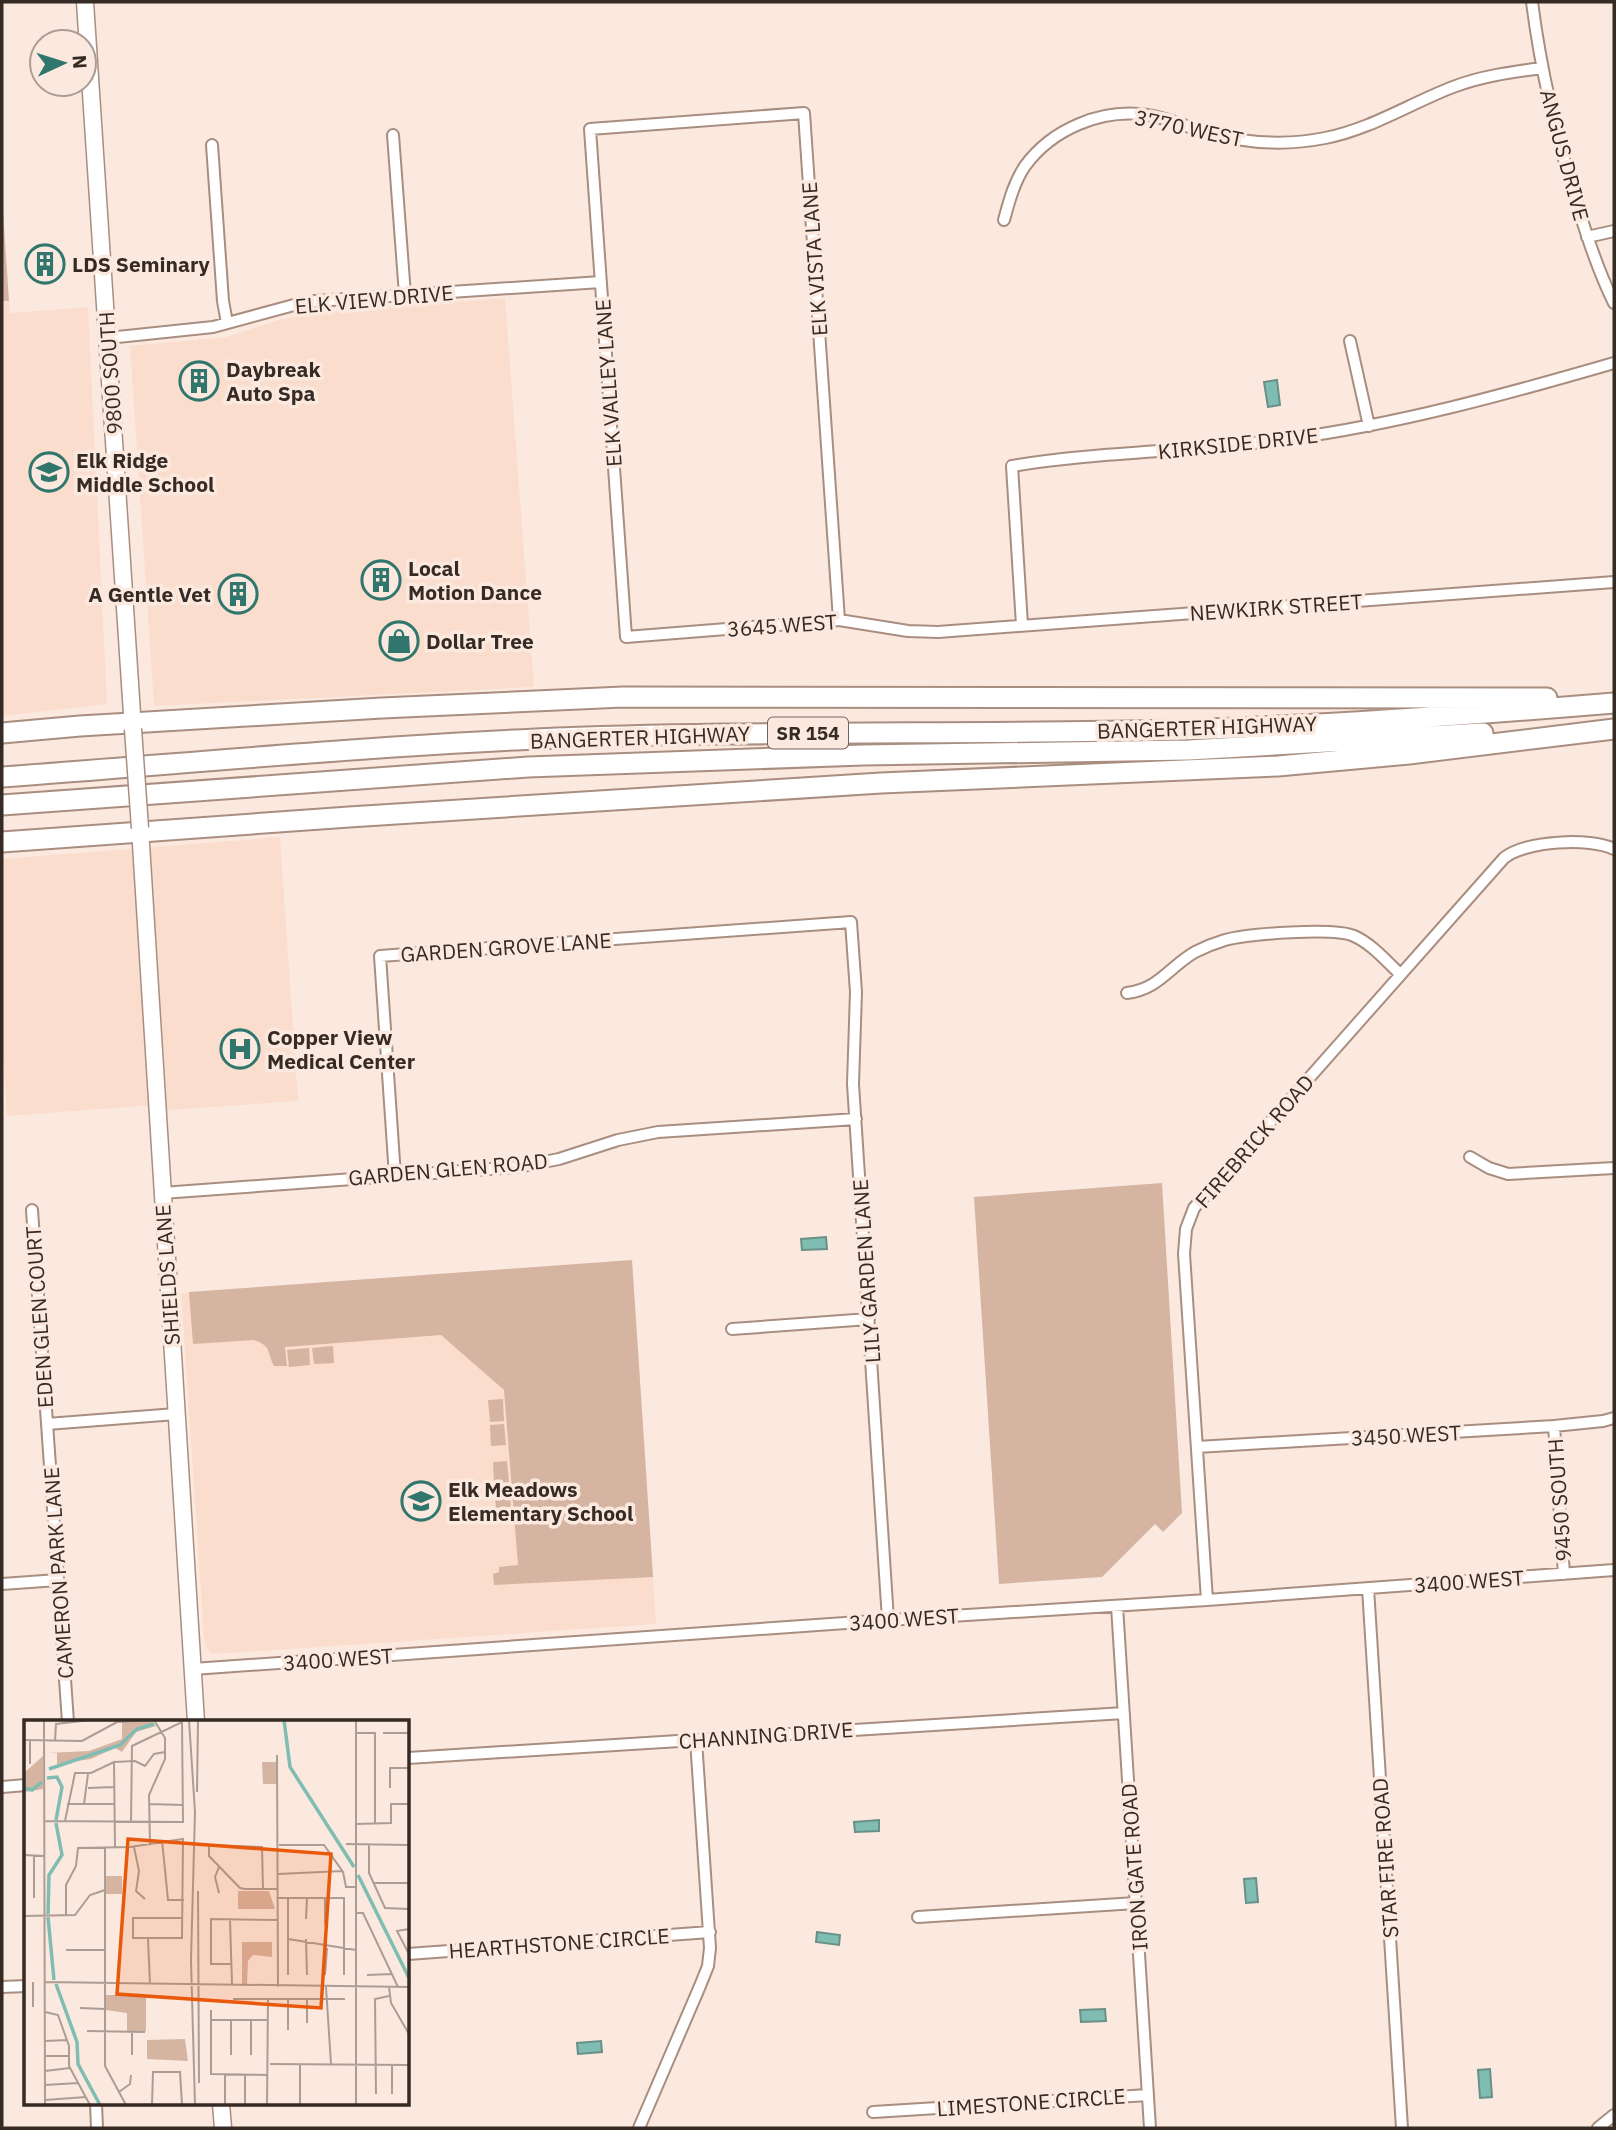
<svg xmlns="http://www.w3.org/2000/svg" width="1616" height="2130" font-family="'IBM Plex Sans',sans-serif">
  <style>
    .built { fill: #fbddcd }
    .green { fill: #d6b4a2 }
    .water { fill: #7fbcb2; stroke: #699087; stroke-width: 2 }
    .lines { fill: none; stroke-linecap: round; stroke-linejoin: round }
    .street-casing { stroke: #a98e80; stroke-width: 14 }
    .secondary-casing { stroke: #a98e80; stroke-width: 19 }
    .highway-casing { stroke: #a98e80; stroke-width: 23 }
    .street { stroke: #fff; stroke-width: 10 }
    .secondary { stroke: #fff; stroke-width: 16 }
    .highway { stroke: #fff; stroke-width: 19 }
    .secondary-bridge-casing { stroke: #a98e80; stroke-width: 19; stroke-linecap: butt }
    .secondary-bridge { stroke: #fff; stroke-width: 16 }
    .labels { text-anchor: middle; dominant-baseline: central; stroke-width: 7; stroke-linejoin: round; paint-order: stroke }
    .shield { fill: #fbe9df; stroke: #70635c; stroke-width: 2 }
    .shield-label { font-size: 19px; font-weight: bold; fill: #352a24 }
    .street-label { font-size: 21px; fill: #352a24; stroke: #fbe9df }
    .poi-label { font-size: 21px; font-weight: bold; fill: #352a24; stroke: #fbe9df; text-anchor: start }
    .inset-river { fill: none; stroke: #7fbcb2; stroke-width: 3.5 }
    .inset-road { fill: none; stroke: #ac9d94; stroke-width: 2 }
    .view { fill: #e8590c; fill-opacity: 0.15; stroke: #e8590c; stroke-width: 3.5 }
    .inset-edge { fill: none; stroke: #352a24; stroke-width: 3.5 }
  </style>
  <rect width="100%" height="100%" fill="#fbe9df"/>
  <path class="built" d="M505,298L534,687L154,706L130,346L226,337L282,319L328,312Z
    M2,301H9L10,313L88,307L107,704L2,716Z
    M280,837L298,1101L169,1110L142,1106L7,1116L2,1036V859Z
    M632,1260L656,1624L216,1654L211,1653L206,1647L204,1639L181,1293Z"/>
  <path class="green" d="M2,196L9,301H2Z
    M1162,1183L1182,1513L1163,1532L1155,1524L1102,1577L999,1584L974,1197Z
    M632,1260L653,1577L494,1585L493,1574L499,1572V1567L518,1565L504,1390L441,1335L285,1347L287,1366H274C267,1353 272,1346 254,1340L193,1344L189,1292Z
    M333,1346L334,1363L314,1364L312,1348Z
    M309,1348L310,1365L289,1367L287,1350Z
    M503,1399L504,1421L490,1422L488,1400Z
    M504,1424L506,1445L491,1446L490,1425Z
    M507,1461L509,1482L494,1483L493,1462Z
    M509,1485L511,1507L496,1508L494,1486Z"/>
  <path class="water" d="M1277,380L1280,405L1268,407L1264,382Z
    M826,1237L827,1249L802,1250L801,1239Z
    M879,1820V1831L855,1832L854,1822Z
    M1256,1878L1258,1902L1246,1903L1244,1879Z
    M817,1932L840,1935L839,1945L816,1942Z
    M1105,2009L1106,2021L1081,2022L1080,2010Z
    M601,2041L602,2052L578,2054L577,2043Z
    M1490,2069L1492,2097L1480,2098L1478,2070Z"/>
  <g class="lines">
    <g class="street-casing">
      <path id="street" d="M1532,2C1541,72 1557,140 1578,207C1588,240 1599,273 1614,303
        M393,135L405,295
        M212,145L223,301L227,323
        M1004,220C1009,202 1014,182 1025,166C1052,129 1102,108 1147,115C1167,118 1185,126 1204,132C1243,143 1285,146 1325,138C1371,129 1411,103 1453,87C1481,76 1512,72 1542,68
        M1587,237L1614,231
        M108,338L213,327L294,305L316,301L601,282
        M1350,341L1369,426
        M839,620L804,113L590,129L626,637L839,620L908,631L938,632L1614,582
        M1022,625L1012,466C1103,451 1196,452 1288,439C1399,424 1507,394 1614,363
        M1127,993C1159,989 1169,967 1195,952C1205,947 1215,943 1225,940C1248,934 1334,927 1354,936C1372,944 1386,961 1400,974
        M1470,1157L1489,1168L1508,1174L1614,1168
        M395,1176L380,956L851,922L856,992L853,1084L888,1620
        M162,1193L518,1167L559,1159L618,1140L658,1132L856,1119
        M32,1210L68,1722
        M732,1329L869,1319
        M47,1424L176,1414
        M1554,1426L1564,1574
        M1197,1447L1554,1426L1603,1421L1614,1418
        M2,1584L58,1580
        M1368,1588L1402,2128
        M1207,1600L1184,1254L1186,1229L1194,1208L1504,858C1525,841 1590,837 1614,849
        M1117,1606L1150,2128
        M193,1669L888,1620L1207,1600L1614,1570
        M408,1758L1124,1713
        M2,1787L26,1785
        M918,1917L1136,1903
        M408,1954L710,1932
        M2,1987L26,1986
        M96,2104L97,2128
        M873,2112L1148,2095
        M639,2128L700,1986L708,1966L710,1948L696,1740
        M1598,2128L1614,2115"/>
    </g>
    <g class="secondary-casing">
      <path id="secondary" d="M85,2L133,729
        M140,828L196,1722
        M221,2104L223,2128"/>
    </g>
    <g class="highway-casing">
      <path id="highway" d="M2,733L80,726L382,708L623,697L1547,698
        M2,777C180,764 358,747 536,739C750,730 963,735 1177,730C1323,726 1469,715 1614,703
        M2,805L528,767L863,755L1189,750L1483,733
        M2,842L349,817L881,783L1278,766L1409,754L1614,729"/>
    </g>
    <use href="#street" class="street"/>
    <use href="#secondary" class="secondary"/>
    <use href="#highway" class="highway"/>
    <g class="secondary-bridge-casing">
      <path id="secondary-bridge" d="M133,729L140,828"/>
    </g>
    <use href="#secondary-bridge" class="secondary-bridge"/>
  </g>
  <defs>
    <g id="building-ring" transform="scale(2.0125)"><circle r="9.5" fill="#fbe9df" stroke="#30766c" stroke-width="1.5"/><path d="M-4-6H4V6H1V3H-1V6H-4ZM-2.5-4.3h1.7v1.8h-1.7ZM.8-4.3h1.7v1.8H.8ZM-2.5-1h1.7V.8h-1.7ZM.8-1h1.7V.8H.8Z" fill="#30766c"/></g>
    <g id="school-ring" transform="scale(2.0125)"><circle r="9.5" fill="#fbe9df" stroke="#30766c" stroke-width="1.5"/><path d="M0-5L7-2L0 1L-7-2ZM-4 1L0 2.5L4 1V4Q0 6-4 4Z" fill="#30766c"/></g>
    <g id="shop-ring" transform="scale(2.0125)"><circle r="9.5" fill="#fbe9df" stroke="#30766c" stroke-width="1.5"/><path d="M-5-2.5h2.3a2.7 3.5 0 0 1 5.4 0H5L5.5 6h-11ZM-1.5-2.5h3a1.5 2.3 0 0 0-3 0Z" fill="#30766c"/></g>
    <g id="hospital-ring" transform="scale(2.0125)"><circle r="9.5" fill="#fbe9df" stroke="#30766c" stroke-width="1.5"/><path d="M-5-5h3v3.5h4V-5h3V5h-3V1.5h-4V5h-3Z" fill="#30766c"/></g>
  </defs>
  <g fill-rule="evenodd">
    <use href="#building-ring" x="45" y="264"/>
    <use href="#building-ring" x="199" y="381"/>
    <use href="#school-ring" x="49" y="472"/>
    <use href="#building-ring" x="381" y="580"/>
    <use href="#building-ring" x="238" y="594"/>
    <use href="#shop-ring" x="399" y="641"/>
    <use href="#hospital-ring" x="240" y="1049"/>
    <use href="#school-ring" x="421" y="1501"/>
  </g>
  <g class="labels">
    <rect class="shield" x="768" y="717.5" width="80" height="31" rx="5"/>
    <g class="shield-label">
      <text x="808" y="733">SR 154</text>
    </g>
    <g class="street-label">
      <text transform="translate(1189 128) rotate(12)">3770 WEST</text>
      <text transform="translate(1565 155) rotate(75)">ANGUS DRIVE</text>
      <text transform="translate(814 259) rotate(-94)">ELK VISTA LANE</text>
      <text transform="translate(374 299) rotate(-5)">ELK VIEW DRIVE</text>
      <text transform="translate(110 373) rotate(-94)">9800 SOUTH</text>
      <text transform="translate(608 383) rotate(-94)">ELK VALLEY LANE</text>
      <text transform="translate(1238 443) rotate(-6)">KIRKSIDE DRIVE</text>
      <text transform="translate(1276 607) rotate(-4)">NEWKIRK STREET</text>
      <text transform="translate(782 625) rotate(-4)">3645 WEST</text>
      <text transform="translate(1207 727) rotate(-2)">BANGERTER HIGHWAY</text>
      <text transform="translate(640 737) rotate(-2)">BANGERTER HIGHWAY</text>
      <text transform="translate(506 947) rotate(-4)">GARDEN GROVE LANE</text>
      <text transform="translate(1254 1141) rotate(-49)">FIREBRICK ROAD</text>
      <text transform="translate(448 1169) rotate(-5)">GARDEN GLEN ROAD</text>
      <text transform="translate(866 1271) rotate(-94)">LILY GARDEN LANE</text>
      <text transform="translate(167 1275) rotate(-94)">SHIELDS LANE</text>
      <text transform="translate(39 1317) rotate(-94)">EDEN GLEN COURT</text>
      <text transform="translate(1406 1435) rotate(-3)">3450 WEST</text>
      <text transform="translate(1559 1500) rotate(-94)">9450 SOUTH</text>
      <text transform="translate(58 1573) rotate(-94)">CAMERON PARK LANE</text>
      <text transform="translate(1469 1581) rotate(-4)">3400 WEST</text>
      <text transform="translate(904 1619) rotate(-4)">3400 WEST</text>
      <text transform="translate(338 1659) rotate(-4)">3400 WEST</text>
      <text transform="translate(766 1735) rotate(-4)">CHANNING DRIVE</text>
      <text transform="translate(1385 1858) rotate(-94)">STAR FIRE ROAD</text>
      <text transform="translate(1134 1867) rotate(-94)">IRON GATE ROAD</text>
      <text transform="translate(559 1943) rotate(-4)">HEARTHSTONE CIRCLE</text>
      <text transform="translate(1031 2102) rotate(-4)">LIMESTONE CIRCLE</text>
    </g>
    <g class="poi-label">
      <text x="72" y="264">LDS Seminary</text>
      <text x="226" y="369">Daybreak<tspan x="226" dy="24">Auto Spa</tspan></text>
      <text x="76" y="460">Elk Ridge<tspan x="76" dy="24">Middle School</tspan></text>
      <text x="408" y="568">Local<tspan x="408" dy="24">Motion Dance</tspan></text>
      <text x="211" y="594" text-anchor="end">A Gentle Vet</text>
      <text x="426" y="641">Dollar Tree</text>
      <text x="267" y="1037">Copper View<tspan x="267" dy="24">Medical Center</tspan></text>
      <text x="448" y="1489">Elk Meadows<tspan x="448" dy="24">Elementary School</tspan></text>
    </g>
  </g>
  <g transform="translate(24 1720)">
    <rect width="385" height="385" fill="#fbe9df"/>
    <path d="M128,1L132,6L112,12L98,32L91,28L67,39L33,44V33H23L65,31L98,19V2ZM19,36V69L0,72V53ZM238,42H253V64H239ZM81,156H98V174H82ZM214,171H245L251,189H214ZM218,222H248V237L229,235L224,241L223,265H218ZM82,275H122V311H103V293L82,290ZM161,319L164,341L123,339V320Z" fill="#d6b4a2"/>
    <path class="inset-river" d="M260,0L266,47L330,147M25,49L96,25L113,9L130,4M23,58L33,57L38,67L32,100M0,68L8,70L18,62M334,155L385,258M24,194L25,155L38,135L32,103M24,197L30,260M32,264L53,322L54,344L76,385"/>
    <path class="inset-road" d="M20,0L21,385M165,0L171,92L167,240L171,385M332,0V385M332,13H351V104M359,13H385M0,20L58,21L93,2L128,0M6,21V44M31,21L32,4L66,0M253,35L254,267M90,42L91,127M64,68L90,67M366,68V48H385M173,72L174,0M43,84H90M60,84L64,54M125,84L159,85M21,101L159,102L158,2L108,26L107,101M41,101L51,53H67L90,42L111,41L121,46L130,34L141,32M332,104L367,103V84H385M138,120L144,180H160M126,124L125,75L141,39V18L130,0M322,124L385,125M255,125H300L319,152L322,167H332M345,125V153L361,188L385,189M81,127V346L102,385M110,127L115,151L112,171L121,179M0,135L21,136M10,136V178M195,147L191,157L195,173M254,154L318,151M350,163H385M239,169L238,127L185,125V136L216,168L221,169H254M174,171L175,363M254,178H320V255M264,178V255M333,193H339L374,267M0,196L51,195L66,175L81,170M42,196V165L52,146L54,128L106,127L159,119L158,218H109V198H158M282,199L283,178M206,200L208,264M301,205V178M385,209L373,211L385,234M124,219L126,264M264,219L332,230M282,219L283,255M42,230H81M208,244H187V199L254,200M301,255L303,228M343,255L368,254M21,262L385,267M302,267L307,344M365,267L367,283L385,314M209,279H321M264,279V310M283,279V303M9,287V262M56,288L81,289M187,290V354L244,355M21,292L34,295L45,326V346L66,385M187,300H244M207,300V335M227,300V335M63,311L121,312M108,312V335M21,321L43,320M21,336H45M246,344L385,345M276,344V385M21,351L46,348M221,354V385M201,355V385M21,365L54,363M95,372L106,364L107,355M352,374L351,279L365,276M368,374V345M21,380L62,377M128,385L129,352H156L158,385M243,385L244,279"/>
    <path class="view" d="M104,119L307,134L297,288L93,274Z"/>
    <rect width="385" height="385" class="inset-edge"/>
  </g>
  <rect width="1616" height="2130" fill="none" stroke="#352a24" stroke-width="7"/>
  <g transform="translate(63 63) rotate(86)"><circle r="33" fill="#fbe9df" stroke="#ac9d94" stroke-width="2"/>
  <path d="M0-5L12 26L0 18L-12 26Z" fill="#30766c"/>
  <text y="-10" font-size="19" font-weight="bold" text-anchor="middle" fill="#352a24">N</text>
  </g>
</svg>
